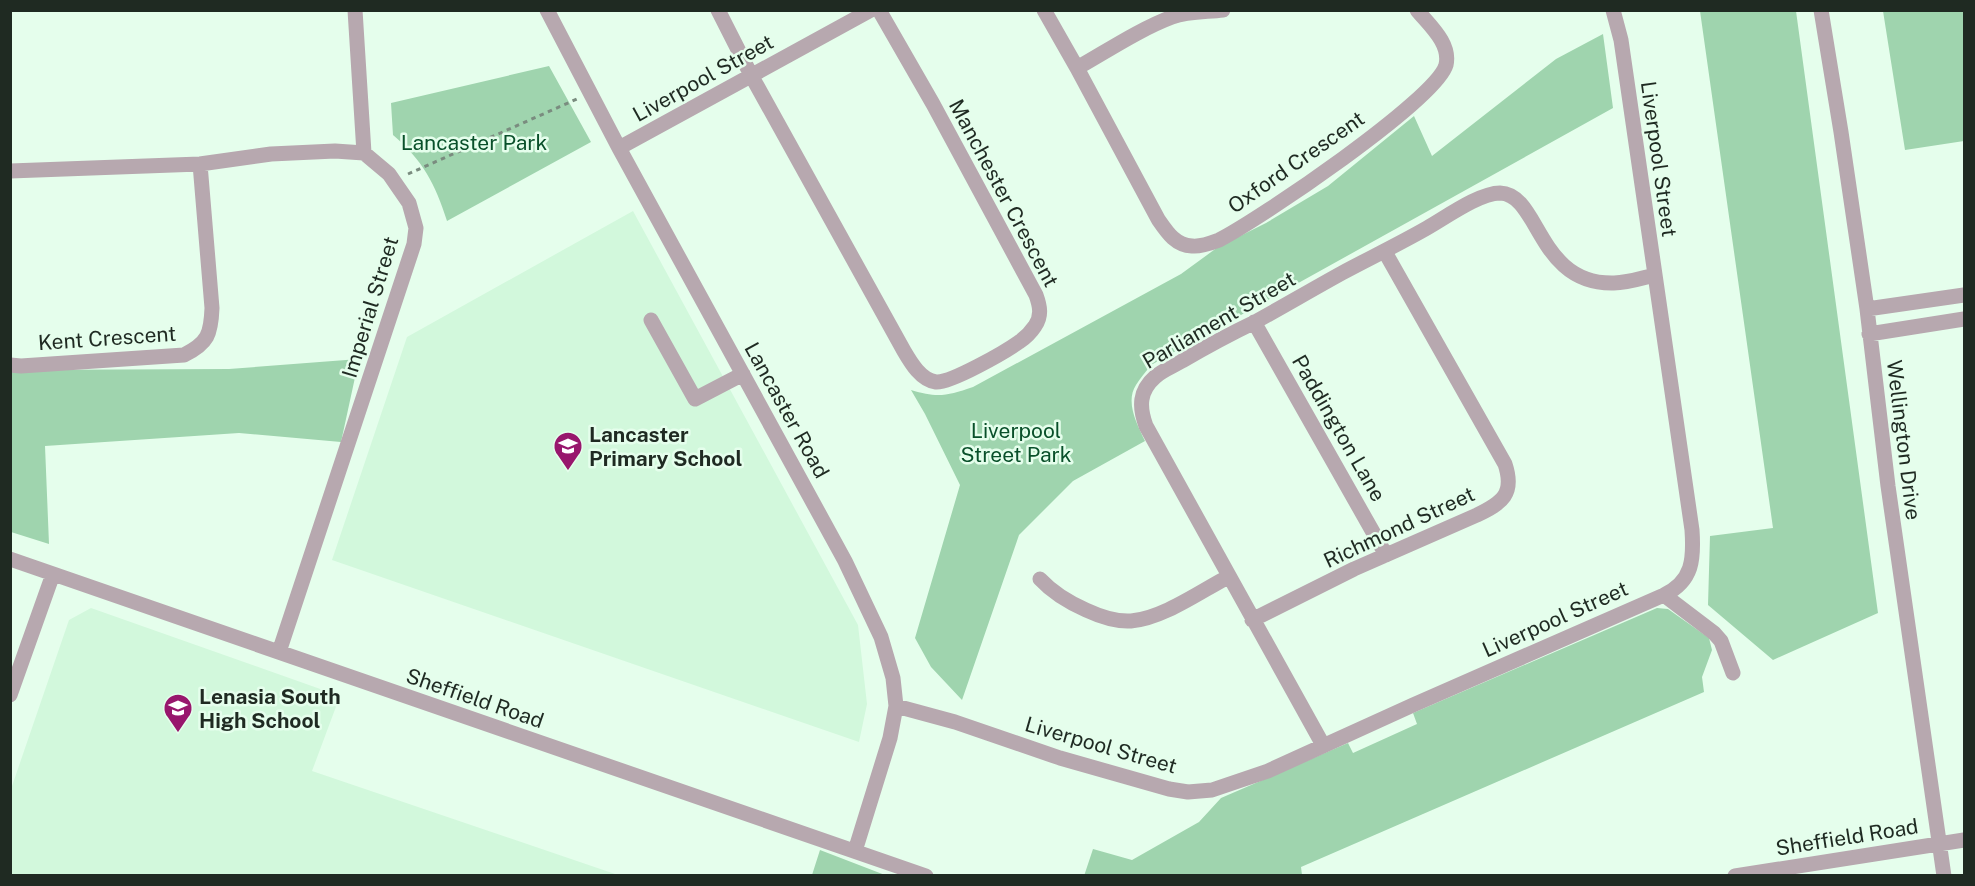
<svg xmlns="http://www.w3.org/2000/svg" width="1975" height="886" font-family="'Public Sans',sans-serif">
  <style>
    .built { fill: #d2f8dc }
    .green { fill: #9fd4ae }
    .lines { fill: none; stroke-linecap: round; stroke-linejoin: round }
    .path { stroke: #7a8c7f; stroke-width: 3; stroke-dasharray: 4.5 4.5; stroke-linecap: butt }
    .minor { stroke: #b7a8af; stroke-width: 15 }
    .labels { text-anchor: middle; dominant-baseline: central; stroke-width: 5; stroke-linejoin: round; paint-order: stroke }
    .street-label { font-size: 21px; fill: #1f2a22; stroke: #e5feec }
    .park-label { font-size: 21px; fill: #09502a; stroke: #e5feec }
    .poi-label { font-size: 21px; font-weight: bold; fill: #1f2a22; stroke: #e5feec; text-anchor: start }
  </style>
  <rect width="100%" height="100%" fill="#e5feec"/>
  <path class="built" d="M633,211L858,625L867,704L859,742L332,560L407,337Z
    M91,608L340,696L312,771L618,875H11V789L69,620Z"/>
  <path class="green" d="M1700,11H1796L1878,613L1773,660L1708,605L1710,536L1773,528Z
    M1883,11H1964V141L1905,150Z
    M1603,34L1613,108L1151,365C1146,372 1140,378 1136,385C1125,402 1137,424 1145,441L1073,481L1019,535L962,700L931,667L915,638L960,485L925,414L911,390C937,398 947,396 973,387L1181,274L1218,247L1266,223L1328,186L1414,116L1432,156L1556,59Z
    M549,66L591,142L447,221C435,183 423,161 393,135L391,103Z
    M359,359L341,442L239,433L45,446L49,544L11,532V370L229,369Z
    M1657,608L1668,609L1709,638L1712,650L1702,677L1704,692L1301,867L1302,875L1084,876L1093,849L1132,860L1199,822L1221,798L1348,743L1353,753L1417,724L1413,713Z
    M820,850L885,875H812Z"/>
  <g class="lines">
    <path class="path" d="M408,174L577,99"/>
    <path class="minor" d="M355,10L364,153
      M547,10L619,148L845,561L881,637L893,678L896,706L890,738L855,851
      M718,10L751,75L904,351C911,363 921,380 936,382C951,383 1005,352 1019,342C1025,338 1031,332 1035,326C1042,316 1040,306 1036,295L933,104L879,10
      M1044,10L1077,68L1158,219C1167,232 1175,245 1192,246C1201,247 1211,243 1219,240C1257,221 1436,100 1446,65C1451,43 1429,25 1417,10
      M1821,10L1841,132L1867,309L1888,486L1944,876
      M1077,68C1107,51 1140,29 1172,17C1188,11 1206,12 1223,10
      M619,148L871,10
      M10,171L200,164L271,154L335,151L364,153L389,174L409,203L416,228L414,244L279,652
      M1867,309L1964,295
      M651,320L695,399L743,374
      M1254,322L1386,555
      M1869,334L1964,319
      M10,365L21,366L184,355C208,343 211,334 212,308L200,164
      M10,559L926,876
      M1040,579C1053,593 1068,602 1086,610C1099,616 1116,622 1131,621C1162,619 1201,591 1228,577
      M1664,595L1714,633L1721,641L1733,673
      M1252,620L1354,569L1477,515C1502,503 1515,494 1505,464L1385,252
      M10,695L53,574
      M896,706L955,722L1060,758L1169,789L1188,792L1212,790L1268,771L1413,705L1664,595C1693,581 1694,559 1692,530L1621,40L1613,10
      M1323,745L1146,426C1139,407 1139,391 1155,377C1163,370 1174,366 1182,361C1206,347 1230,334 1255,322C1284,306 1313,289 1342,273C1370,258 1399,244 1427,228C1445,218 1479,193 1500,193C1540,194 1537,285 1614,283C1628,283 1642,278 1655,275
      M1735,876L1964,840"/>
  </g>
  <defs>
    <g id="school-pin" transform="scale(1.5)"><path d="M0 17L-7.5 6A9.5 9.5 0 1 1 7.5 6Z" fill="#98166d" stroke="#e5feec"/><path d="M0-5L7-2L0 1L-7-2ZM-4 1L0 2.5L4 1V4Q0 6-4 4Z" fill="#fff"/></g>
  </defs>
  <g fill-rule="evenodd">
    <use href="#school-pin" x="568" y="446"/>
    <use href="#school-pin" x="178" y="708"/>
  </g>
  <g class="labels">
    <g class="street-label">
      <text transform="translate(703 78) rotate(-29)">Liverpool Street</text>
      <text transform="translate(1659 159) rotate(82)">Liverpool Street</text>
      <text transform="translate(1296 162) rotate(-35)">Oxford Crescent</text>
      <text transform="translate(1004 193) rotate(62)">Manchester Crescent</text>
      <text transform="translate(370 307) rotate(-73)">Imperial Street</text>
      <text transform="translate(1219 320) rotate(-30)">Parliament Street</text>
      <text transform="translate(107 338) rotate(-4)">Kent Crescent</text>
      <text transform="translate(787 410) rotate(61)">Lancaster Road</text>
      <text transform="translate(1339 428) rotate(60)">Paddington Lane</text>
      <text transform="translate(1904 440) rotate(83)">Wellington Drive</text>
      <text transform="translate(1399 527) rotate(-25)">Richmond Street</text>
      <text transform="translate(1555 619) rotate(-24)">Liverpool Street</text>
      <text transform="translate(475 698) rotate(19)">Sheffield Road</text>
      <text transform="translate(1101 745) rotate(16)">Liverpool Street</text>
      <text transform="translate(1847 837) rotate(-9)">Sheffield Road</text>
    </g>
    <g class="park-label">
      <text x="474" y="142">Lancaster Park</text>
      <text x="1016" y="430">Liverpool<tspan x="1016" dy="24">Street Park</tspan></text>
    </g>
    <g class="poi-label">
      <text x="589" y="434">Lancaster<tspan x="589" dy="24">Primary School</tspan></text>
      <text x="199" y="696">Lenasia South<tspan x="199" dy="24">High School</tspan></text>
    </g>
  </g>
  <rect width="1975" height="886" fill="none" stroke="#1f2a22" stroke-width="24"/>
</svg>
